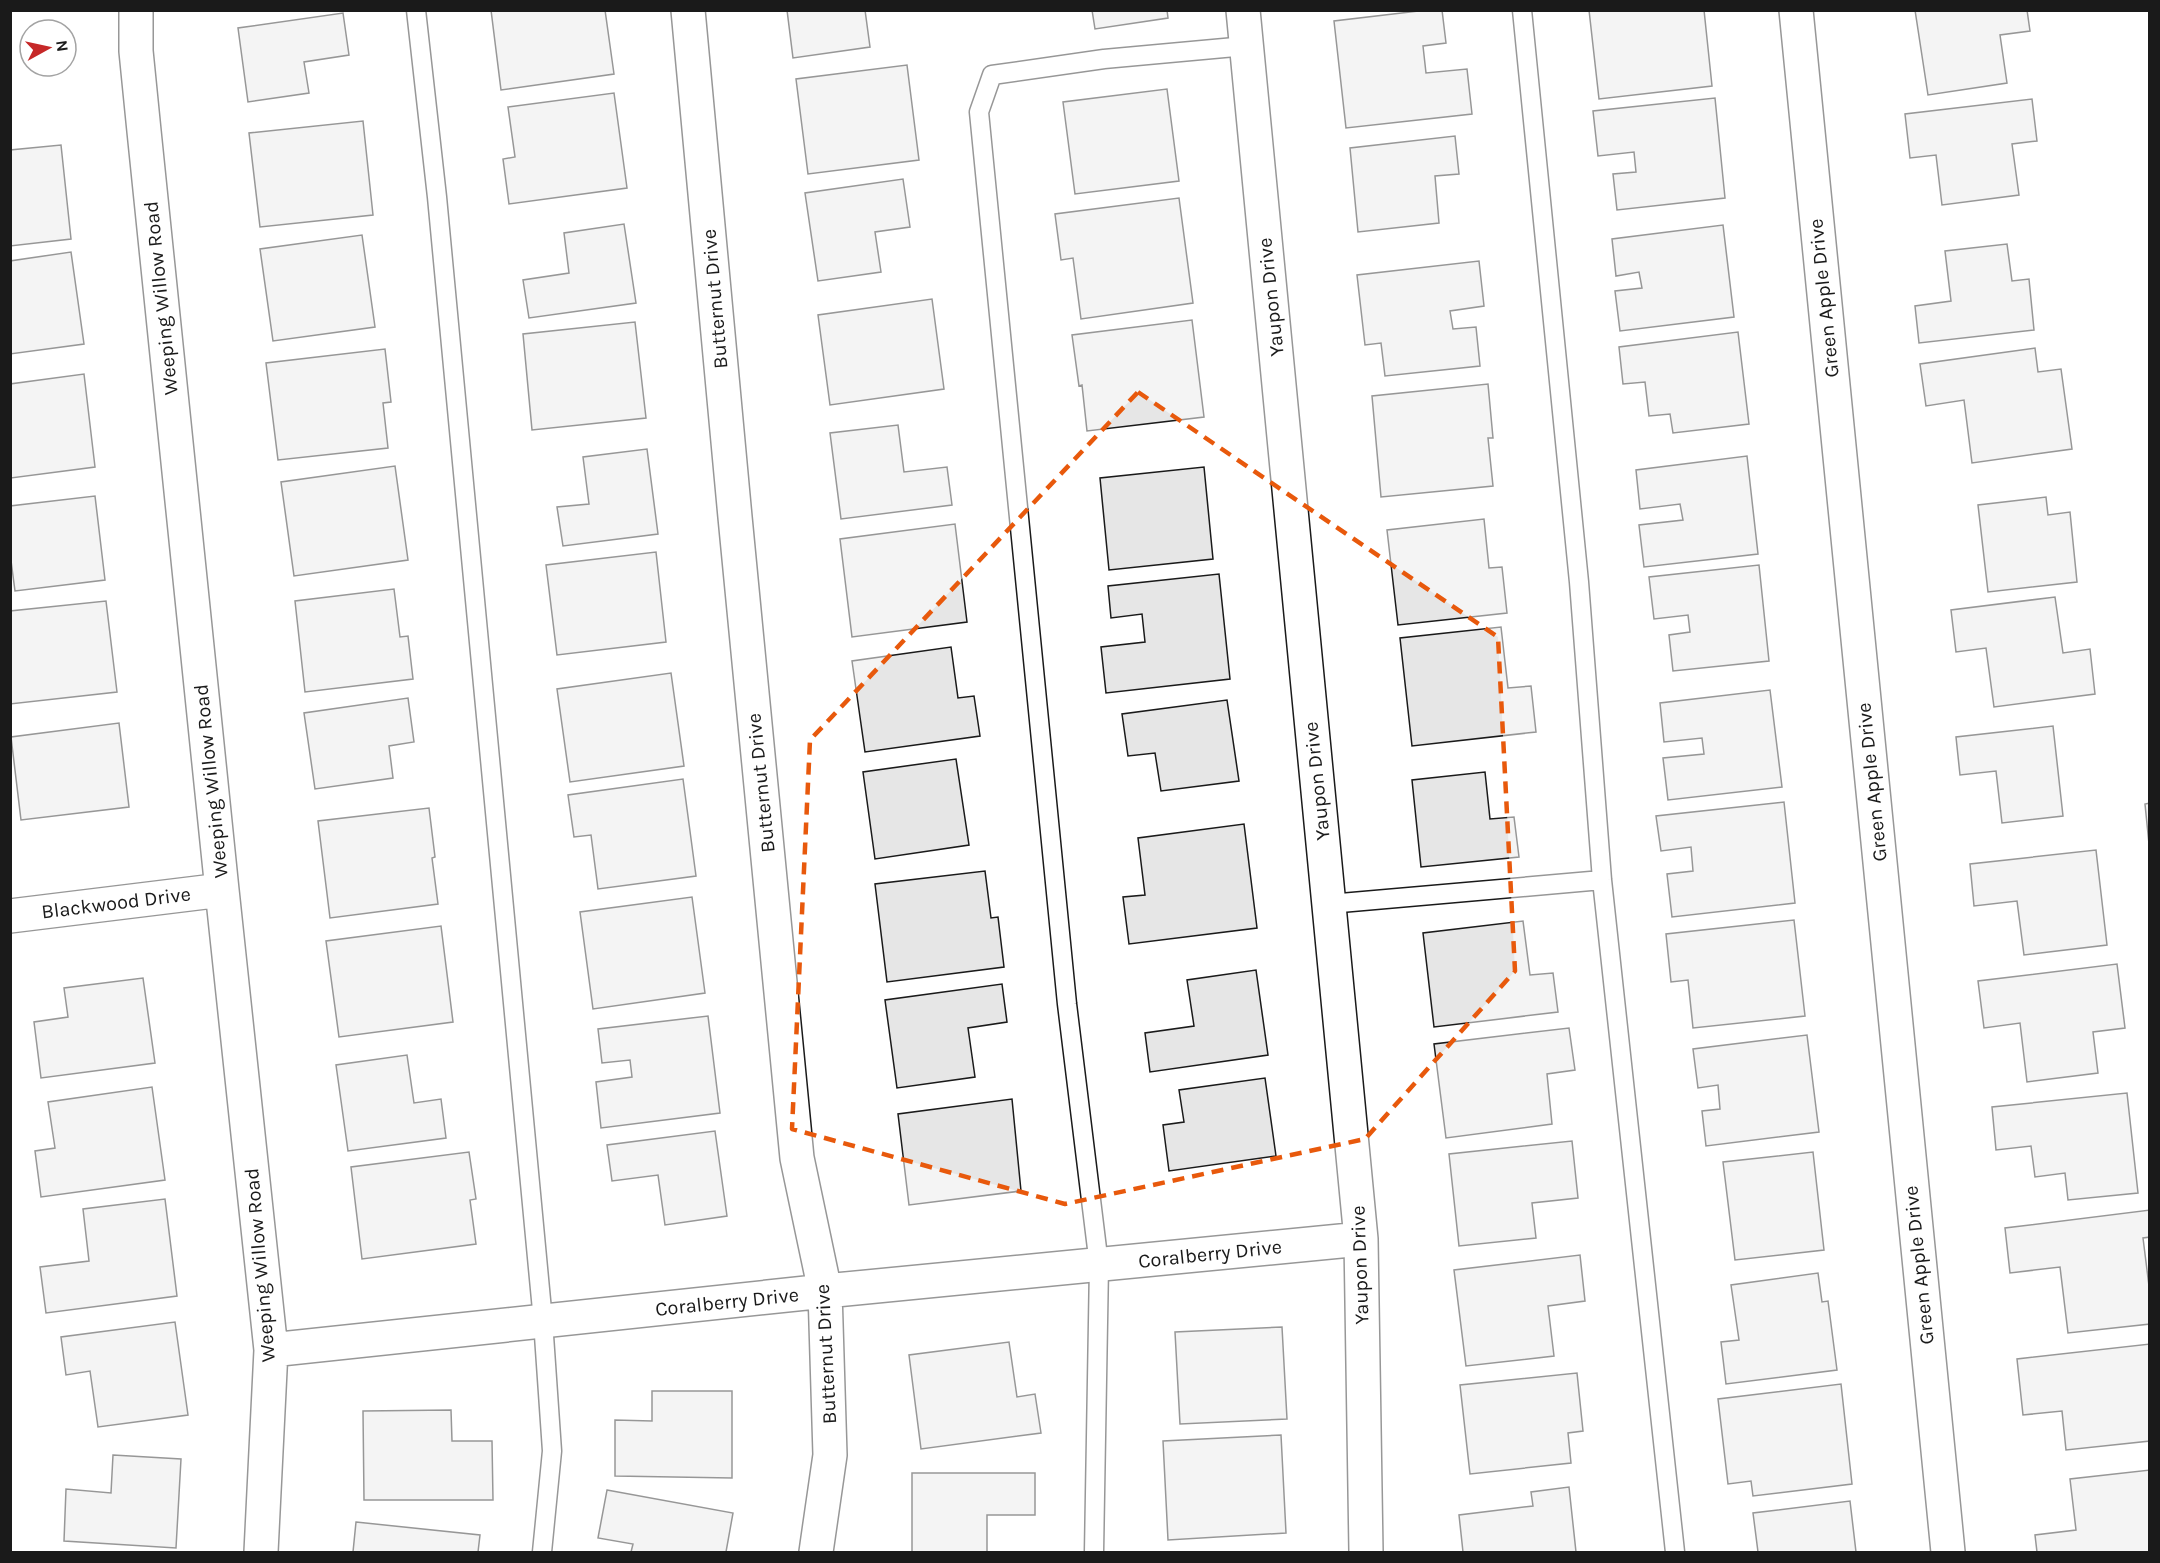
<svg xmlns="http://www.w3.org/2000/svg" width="2160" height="1563" font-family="Karla,sans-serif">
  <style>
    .building { fill: #e6e6e6; stroke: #1a1a1a; stroke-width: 1.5 }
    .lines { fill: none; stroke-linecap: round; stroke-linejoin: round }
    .service-casing { stroke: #1a1a1a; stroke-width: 21 }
    .minor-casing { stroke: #1a1a1a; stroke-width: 36 }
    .service { stroke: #fff; stroke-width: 18 }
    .minor { stroke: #fff; stroke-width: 33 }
    .marked { fill: none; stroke: #e8590c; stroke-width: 4.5; stroke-dasharray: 12 8; stroke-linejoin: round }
    .labels { text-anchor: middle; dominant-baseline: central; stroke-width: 4.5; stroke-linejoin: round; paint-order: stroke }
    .street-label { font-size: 20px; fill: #1a1a1a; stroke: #fff }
  </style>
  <rect width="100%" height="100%" fill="#fff"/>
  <path class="building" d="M491,10H605L614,74L501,90Z
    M787,10H865L870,47L793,58Z
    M1092,10H1167L1168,18L1095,29Z
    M1427,10H1442L1446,43L1423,46L1426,73L1467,69L1472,114L1346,128L1334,21Z
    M1589,10H1704L1712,86L1599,99Z
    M1915,10H2027L2030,31L2000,35L2007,83L1928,95Z
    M343,13L349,55L304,62L309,93L248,102L238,28Z
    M907,65L919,160L808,174L796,79Z
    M1167,89L1179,181L1075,194L1063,102Z
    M614,93L627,188L509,204L503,159L515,157L508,107Z
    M1715,98L1725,198L1617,210L1613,174L1636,172L1634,152L1598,156L1593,111Z
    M2032,99L2037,141L2012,144L2019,195L1942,205L1936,155L1910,158L1905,114Z
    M363,121L373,215L260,227L249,133Z
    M1455,136L1459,174L1435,176L1439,223L1358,232L1350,148Z
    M61,145L71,239L10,246V150Z
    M903,179L910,227L875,232L881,272L818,281L805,193Z
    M1179,198L1193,303L1081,319L1073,258L1061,260L1055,214Z
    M624,224L636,303L529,318L523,280L569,273L564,233Z
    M1723,225L1734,317L1620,331L1615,291L1642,288L1639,272L1616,276L1612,239Z
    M362,235L375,327L273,341L260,249Z
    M2007,244L2012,281L2029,279L2034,330L1919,343L1915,306L1951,301L1945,251Z
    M71,252L84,344L10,354V261Z
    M1479,261L1484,306L1450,311L1453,329L1476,327L1480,366L1385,376L1381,343L1365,345L1357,275Z
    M932,299L944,389L830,405L818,315Z
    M1192,320L1204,417L1087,431L1082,385L1079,386L1072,335Z
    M635,322L646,418L532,430L523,334Z
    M1738,332L1749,424L1673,433L1670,414L1649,416L1645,382L1623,384L1619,347Z
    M2035,348L2038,372L2061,369L2072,449L1972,463L1964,400L1926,406L1920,364Z
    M385,349L391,402L383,403L388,448L278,460L266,363Z
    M84,374L95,467L11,478L10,384Z
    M1488,384L1493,438H1488L1493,486L1381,497L1372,396Z
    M898,425L904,472L947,467L952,505L841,519L830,433Z
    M647,449L658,534L563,546L557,507L589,504L583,457Z
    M1747,456L1758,554L1644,567L1639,525L1683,520L1680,504L1640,509L1636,470Z
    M395,466L408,560L294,576L281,482Z
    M1204,467L1213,559L1109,570L1100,478Z
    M95,496L105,580L15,591L10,553V506Z
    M2046,497L2048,515L2070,512L2077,582L1988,592L1978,505Z
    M1484,519L1489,568L1502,567L1507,613L1398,625L1387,530Z
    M955,524L967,622L852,637L840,539Z
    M656,552L666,642L557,655L546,565Z
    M1759,565L1769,661L1673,671L1669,635L1690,632L1688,615L1654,619L1649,577Z
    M1219,574L1230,679L1106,693L1101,647L1145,642L1142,614L1111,618L1108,586Z
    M394,589L400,637L408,636L413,679L305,692L295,601Z
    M2055,597L2063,653L2090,649L2095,694L1994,707L1986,648L1956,652L1951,610Z
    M106,601L117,692L10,704V611Z
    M1501,627L1508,688L1531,686L1536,732L1412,746L1400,638Z
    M951,647L958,698L974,696L980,736L865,752L852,661Z
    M671,673L684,766L570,782L557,689Z
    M1770,690L1782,787L1668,800L1663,758L1704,754L1702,738L1664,742L1660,703Z
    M408,698L414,742L389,746L393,778L315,789L304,713Z
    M1227,700L1239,781L1161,791L1155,753L1128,756L1122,714Z
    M119,723L129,807L21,820L11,737Z
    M2053,726L2063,816L2002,823L1996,771L1960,775L1956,737Z
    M956,759L969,845L875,859L863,772Z
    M1485,772L1490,819L1514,817L1519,857L1421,867L1412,780Z
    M683,779L696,876L598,889L591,835L574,837L568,795Z
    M1784,802L1795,903L1672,917L1667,874L1693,871L1691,847L1661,851L1656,816Z
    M2150,803V854L2145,804Z
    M429,808L435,857L432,858L438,904L330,918L318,821Z
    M1244,824L1257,928L1129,944L1123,897L1145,895L1138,838Z
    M2096,850L2107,945L2024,955L2017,901L1974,906L1970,864Z
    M985,871L991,918L998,917L1004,967L887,982L875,884Z
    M692,897L705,993L593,1009L580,912Z
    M1794,920L1805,1016L1693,1028L1688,980L1671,982L1666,934Z
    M1523,921L1530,975L1553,973L1558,1012L1434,1027L1423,933Z
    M441,926L453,1022L339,1037L326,941Z
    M2117,964L2125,1028L2093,1032L2098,1073L2027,1082L2020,1023L1984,1028L1978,981Z
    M1256,970L1268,1055L1150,1072L1145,1033L1194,1026L1187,980Z
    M143,978L155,1063L41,1078L34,1022L68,1017L64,988Z
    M1002,984L1007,1022L968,1028L975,1077L897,1088L885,1000Z
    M708,1016L720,1113L601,1128L596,1082L632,1077L630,1060L602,1063L598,1029Z
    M1569,1028L1575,1070L1547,1074L1552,1124L1446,1138L1434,1044Z
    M1807,1035L1819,1132L1706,1146L1702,1111L1720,1109L1718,1085L1698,1088L1693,1049Z
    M407,1055L414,1103L441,1099L446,1138L348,1151L336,1065Z
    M1265,1078L1276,1156L1169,1171L1163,1125L1184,1122L1179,1090Z
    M152,1087L165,1180L41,1197L35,1151L55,1148L48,1102Z
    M2127,1093L2138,1193L2068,1200L2065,1173L2035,1177L2031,1146L1996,1150L1992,1107Z
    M1012,1099L1021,1191L909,1205L898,1114Z
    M715,1131L727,1216L665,1225L658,1175L612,1181L607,1145Z
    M1572,1141L1578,1198L1532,1203L1536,1238L1459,1246L1449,1154Z
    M469,1152L476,1199L470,1200L476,1244L362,1259L351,1167Z
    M1813,1152L1824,1250L1735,1260L1723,1162Z
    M165,1199L177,1296L46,1313L40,1267L89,1261L83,1209Z
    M2150,1210V1237L2143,1238L2150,1294V1324L2068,1333L2060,1267L2010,1273L2005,1228Z
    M1580,1255L1585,1301L1548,1306L1554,1356L1466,1366L1454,1270Z
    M1818,1273L1822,1302L1828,1301L1837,1370L1726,1384L1721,1342L1739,1340L1731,1285Z
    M175,1322L188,1415L98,1427L90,1371L66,1375L61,1337Z
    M1282,1327L1287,1419L1180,1424L1175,1332Z
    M1009,1342L1017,1397L1035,1394L1041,1433L921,1449L909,1355Z
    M2150,1344V1441L2066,1450L2062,1411L2023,1415L2017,1359Z
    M1577,1373L1583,1431L1568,1433L1571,1463L1470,1474L1460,1385Z
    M1841,1384L1852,1484L1753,1496L1751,1481L1728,1484L1718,1399Z
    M652,1391H732V1478L615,1476V1420L652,1421Z
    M451,1410L452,1441H492L493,1500H364L363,1411Z
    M1281,1435L1286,1533L1168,1540L1163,1441Z
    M113,1455L181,1459L176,1548L64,1541L66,1489L111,1493Z
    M2150,1470V1552H2037L2035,1535L2076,1530L2070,1479Z
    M912,1473H1035V1515H987V1552H912Z
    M1569,1487L1576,1552H1463L1459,1515L1533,1506L1531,1492Z
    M607,1490L733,1513L726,1552H631L633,1544L598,1538Z
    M1850,1501L1856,1552H1758L1753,1513Z
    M356,1522L480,1535L478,1552H353Z"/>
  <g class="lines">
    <g class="service-casing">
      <path id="service" d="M416,10L437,197L543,1321L552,1451L542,1552
        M1522,10L1579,582L1602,880L1675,1552
        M1329,904L1602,880
        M1094,1552L1099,1265L1067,1004L979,112L992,75L1104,59L1246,46"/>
    </g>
    <g class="minor-casing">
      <path id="minor" d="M136,10V51L144,131L222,890L271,1350L261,1552
        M688,10L735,517L797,1158L825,1291L830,1455L816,1552
        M1243,10L1361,1239L1366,1552
        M1796,10L1948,1552
        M10,916L222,890
        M271,1350L825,1291L1361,1239"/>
    </g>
    <use href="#service" class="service"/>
    <use href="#minor" class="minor"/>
  </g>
  <path d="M0 0H2160V1563H0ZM1138,392L1498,637L1515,971L1365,1139L1065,1204L792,1129L810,740Z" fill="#fff" fill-opacity=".55" fill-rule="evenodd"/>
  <path class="marked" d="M1138,392L1498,637L1515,971L1365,1139L1065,1204L792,1129L810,740Z"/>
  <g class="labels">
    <g class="street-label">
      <text transform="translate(1271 297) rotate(-96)">Yaupon Drive</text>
      <text transform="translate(161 298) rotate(-96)">Weeping Willow Road</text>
      <text transform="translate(1824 298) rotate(-96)">Green Apple Drive</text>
      <text transform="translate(715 299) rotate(-95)">Butternut Drive</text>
      <text transform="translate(211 781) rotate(-96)">Weeping Willow Road</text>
      <text transform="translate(1317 781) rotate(-96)">Yaupon Drive</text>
      <text transform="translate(1872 782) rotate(-96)">Green Apple Drive</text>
      <text transform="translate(761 783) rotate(-96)">Butternut Drive</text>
      <text transform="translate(116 903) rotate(-7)">Blackwood Drive</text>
      <text transform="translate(1210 1254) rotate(-6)">Coralberry Drive</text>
      <text transform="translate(260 1265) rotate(-95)">Weeping Willow Road</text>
      <text transform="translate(1360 1265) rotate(-92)">Yaupon Drive</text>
      <text transform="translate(1919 1265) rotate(-96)">Green Apple Drive</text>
      <text transform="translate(727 1302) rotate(-6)">Coralberry Drive</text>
      <text transform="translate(826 1354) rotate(-93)">Butternut Drive</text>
    </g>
  </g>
  <rect width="2160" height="1563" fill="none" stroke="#1a1a1a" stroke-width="24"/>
  <g transform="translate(48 48) rotate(82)"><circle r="28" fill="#ffffff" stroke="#a3a3a3" stroke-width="1.5"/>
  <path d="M0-4.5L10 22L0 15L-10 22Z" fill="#c62828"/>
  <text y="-9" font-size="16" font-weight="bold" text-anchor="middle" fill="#1a1a1a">N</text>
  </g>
</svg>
